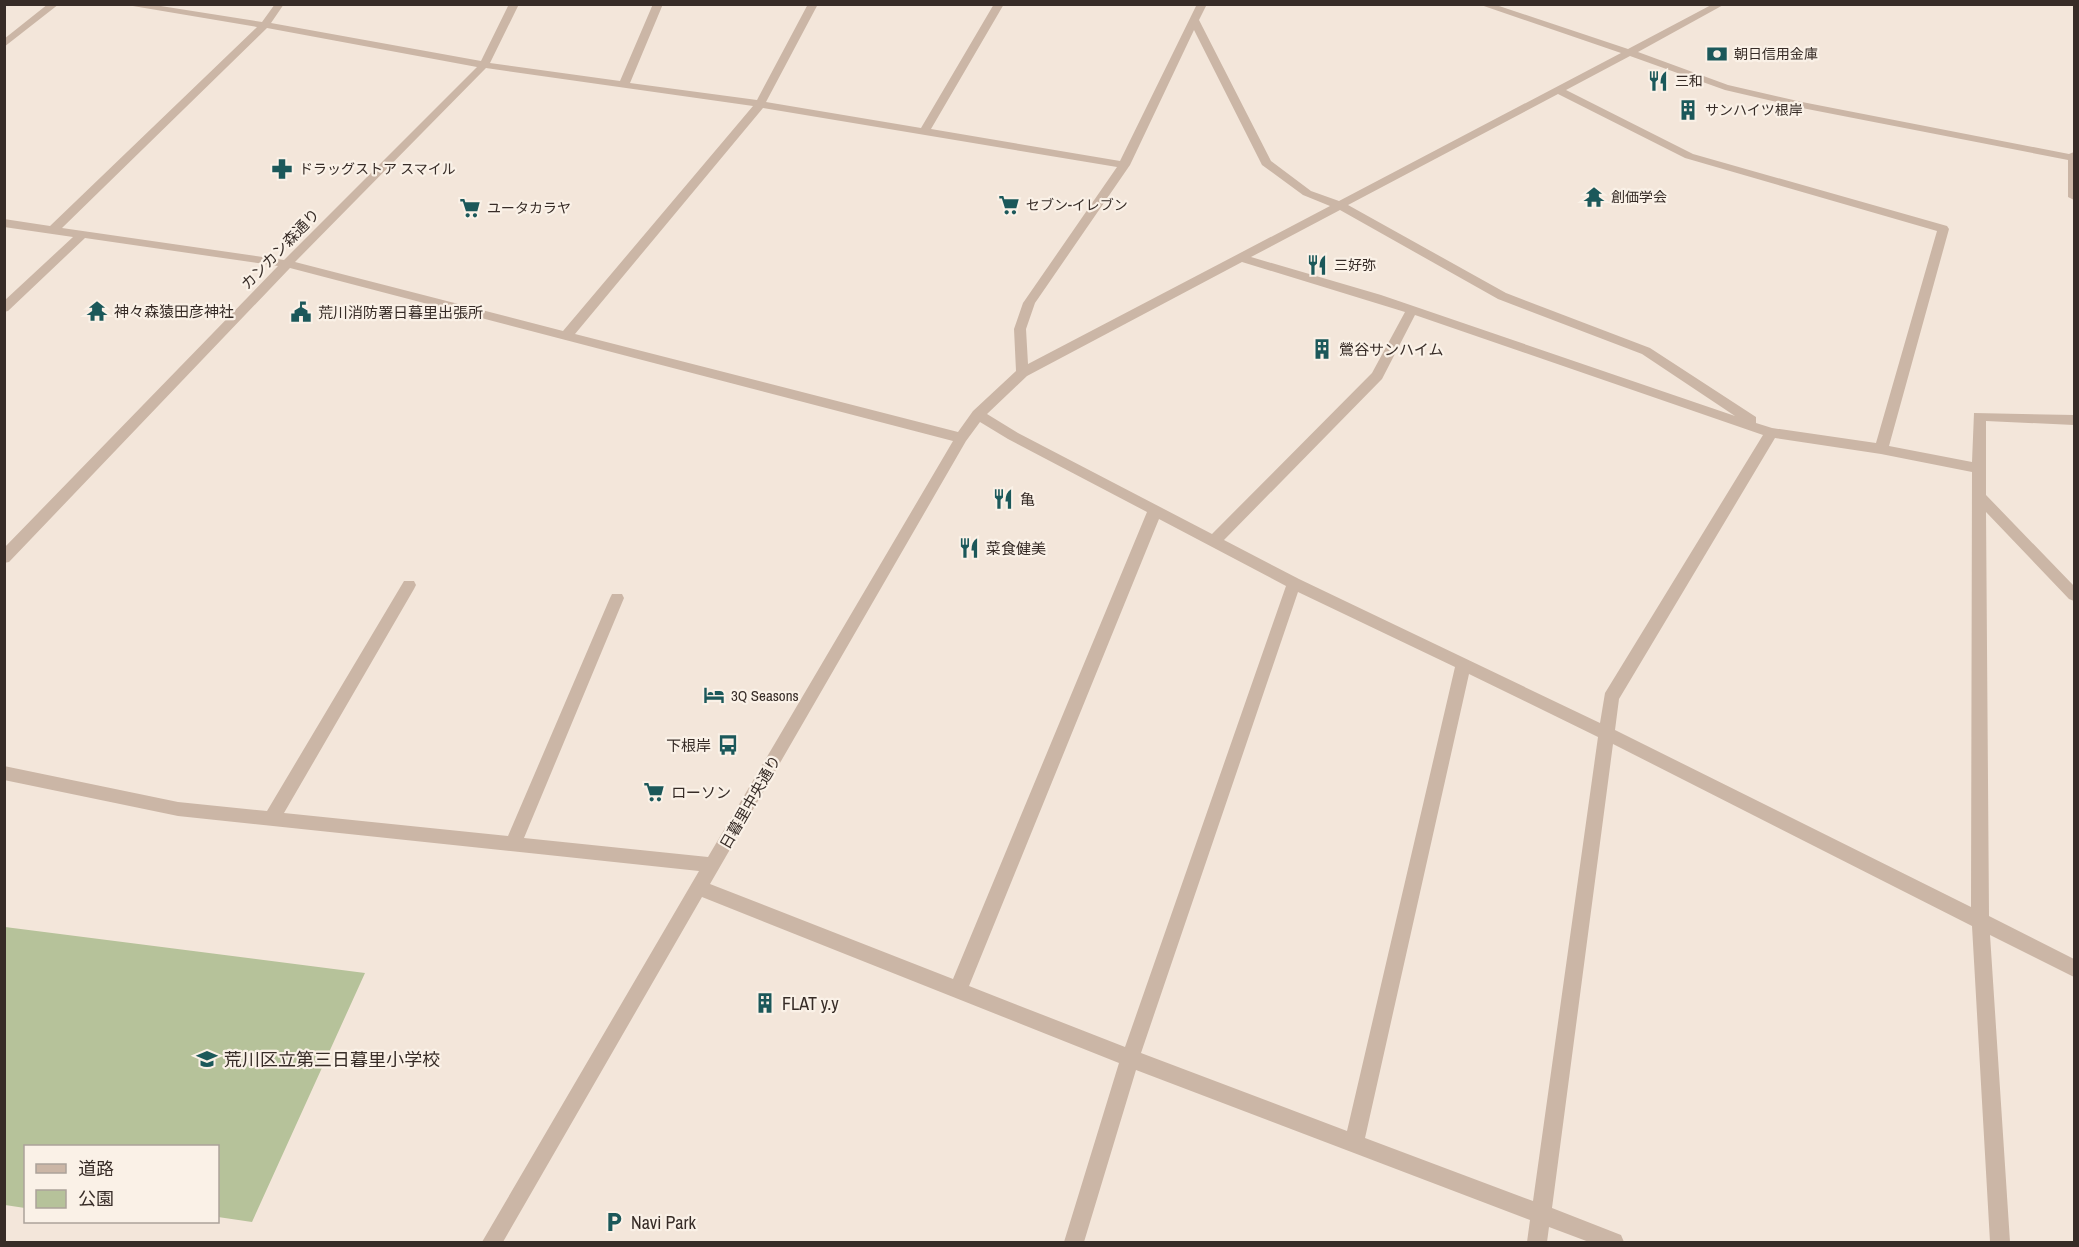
<svg xmlns="http://www.w3.org/2000/svg" width="2079" height="1247" font-family="'Archivo Narrow','Noto Sans JP',sans-serif">
  <style>
    .green { fill: #b6c29a }
    .lines { fill: none; stroke-linecap: round; stroke-linejoin: round }
    .minor { fill: #cbb6a6; fill-rule: evenodd }
    .labels { text-anchor: middle; dominant-baseline: central; stroke-width: 4.5; stroke-linejoin: round; paint-order: stroke }
    .far-poi-label { font-size: 14px; fill: #372c27; stroke: #faf1e7; text-anchor: start }
    .street-label { font-size: 15px; fill: #372c27; stroke: #faf1e7 }
    .poi-label { font-size: 15px; fill: #372c27; stroke: #faf1e7; text-anchor: start }
    .near-poi-label { font-size: 18px; fill: #372c27; stroke: #faf1e7; text-anchor: start }
  </style>
  <rect width="100%" height="100%" fill="#f3e6da"/>
  <path class="green" d="M5,927L365,973L252,1222L218,1217V1146H26L25,1208L5,1205Z"/>
  <g class="lines">
    <path class="minor" d="M48,4H59L4,47V39Z
      M121,4H148L262,22L275,4H284L271,23L481,61L509,4H519L490,63L620,81L653,4H663L630,83L757,100L808,4H818L766,102L921,128L994,4H1004L931,129L1120,161L1197,4H1207L1199,20L1271,161L1311,191L1339,201L1621,53L1478,4H1493L1628,49L1713,4H1725L1638,52L1728,85L1802,102L2069,154L2074,152V200L2068,197V160L1802,108L1725,90L1630,56L1566,90L1693,154L1947,226L1949,229L1889,446L1972,462L1974,413L2074,415V425L1986,421V495L2074,586V601L2069,599L1986,512L1989,916L2074,959V977L1990,935L2010,1242H1990L1972,926L1613,744L1552,1208L1621,1235L1624,1242H1589L1549,1227L1547,1242H1527L1530,1220L1136,1070L1084,1242H1064L1119,1063L702,897L503,1242H482L699,871L178,816L4,780V766L178,802L267,811L404,581H414L416,585L414,589L284,813L508,836L610,598L612,594H622L624,598L524,838L708,857L953,441L290,268L9,562L4,563V548L278,266L85,238L8,311L4,312V301L73,237L4,227V219L50,226L257,27ZM267,28L477,67L284,260L62,228ZM1194,30L1262,165L1303,195L1330,206L1028,364L1026,329L1035,303L1130,165ZM486,68L753,106L563,331L295,262ZM1558,94L1685,158L1937,231L1876,443L1772,428L1756,423V417L1650,348L1506,293L1348,205ZM763,108L1117,167L1023,303L1014,329L1016,371L973,411L958,432L575,334ZM1340,210L1498,299L1642,354L1735,416L1381,295L1251,257ZM1242,262L1405,312L1372,373L1212,534L1018,433L987,414L1027,376ZM1415,315L1763,435L1605,693L1600,723L1299,579L1224,540L1382,379ZM980,422L1008,439L1147,512L953,979L710,884L966,441ZM1775,438L1881,454L1972,472L1971,907L1615,730L1619,699ZM1159,519L1286,586L1125,1047L969,986ZM1298,592L1455,667L1347,1131L1141,1053ZM1469,674L1598,737L1533,1201L1365,1138Z"/>
  </g>
  <defs>
    <g id="bank-bare" transform="scale(1.62)"><path d="M-6-4H6V4H-6ZM0-2.3a2.3 2.3 0 1 0 0 4.6a2.3 2.3 0 1 0 0-4.6Z" fill="#1b585a" stroke="#faf1e7" stroke-width="2.5" paint-order="stroke"/></g>
    <g id="restaurant-bare" transform="scale(1.62)"><path d="M-5-6h1v4h1v-4h1v4h1v-4h1v5L-1.5 .5V6h-2V.5L-5-1ZM5-6V6H3V1.5H1.5Q1.5-4 5-6Z" fill="#1b585a" stroke="#faf1e7" stroke-width="2.5" paint-order="stroke"/></g>
    <g id="building-bare" transform="scale(1.62)"><path d="M-4-6H4V6H1V3H-1V6H-4ZM-2.5-4.3h1.7v1.8h-1.7ZM.8-4.3h1.7v1.8H.8ZM-2.5-1h1.7V.8h-1.7ZM.8-1h1.7V.8H.8Z" fill="#1b585a" stroke="#faf1e7" stroke-width="2.5" paint-order="stroke"/></g>
    <g id="pharmacy-bare" transform="scale(1.62)"><path d="M-2-6h4v4h4v4h-4v4h-4v-4h-4v-4h4Z" fill="#1b585a" stroke="#faf1e7" stroke-width="2.5" paint-order="stroke"/></g>
    <g id="temple-bare" transform="scale(1.62)"><path d="M0-6L5-2H3V0L6.5 2.5H4V6H1.5V3h-3V6H-4V2.5H-6.5L-3 0V-2H-5Z" fill="#1b585a" stroke="#faf1e7" stroke-width="2.5" paint-order="stroke"/></g>
    <g id="supermarket-bare" transform="scale(1.62)"><path d="M-6-5.5h2.5l.6 2H6L4.5 2H-2.5L-4.4-4H-6ZM-1.5 3.2a1.3 1.3 0 1 0 .1 0ZM3 3.2a1.3 1.3 0 1 0 .1 0Z" fill="#1b585a" stroke="#faf1e7" stroke-width="2.5" paint-order="stroke"/></g>
    <g id="civic-bare" transform="scale(1.62)"><path d="M-.6-6.5H3V-4.5H.6V-3L4-1V1h2V6H-6V1h2V-1L-.6-3ZM-1.2 2.5V6h2.4V2.5Z" fill="#1b585a" stroke="#faf1e7" stroke-width="2.5" paint-order="stroke"/></g>
    <g id="hotel-bare" transform="scale(1.62)"><path d="M-6-4.5h1.5V1H6V5H4.5V3h-9V5H-6ZM-4 0a1.8 1.8 0 1 1 3.6 0ZM.5 0V-2.5h3Q6-2.5 6 0Z" fill="#1b585a" stroke="#faf1e7" stroke-width="2.5" paint-order="stroke"/></g>
    <g id="bus-bare" transform="scale(1.62)"><path d="M-5-6H5V4H4V6H2V4H-2V6H-4V4H-5ZM-3.5-4V0h7V-4ZM-3.5 1.2v1.5H-2V1.2ZM2 1.2v1.5H3.5V1.2Z" fill="#1b585a" stroke="#faf1e7" stroke-width="2.5" paint-order="stroke"/></g>
    <g id="school-bare" transform="scale(1.62)"><path d="M0-5L7-2L0 1L-7-2ZM-4 1L0 2.5L4 1V4Q0 6-4 4Z" fill="#1b585a" stroke="#faf1e7" stroke-width="2.5" paint-order="stroke"/></g>
    <g id="parking-bare" transform="scale(1.62)"><path d="M-3.5-5.5H1a3.5 3.5 0 0 1 0 7H-1V5.5H-3.5ZM-1-3.4V-.6H.8a1.4 1.4 0 0 0 0-2.8Z" fill="#1b585a" stroke="#faf1e7" stroke-width="2.5" paint-order="stroke"/></g>
  </defs>
  <g fill-rule="evenodd">
    <use href="#bank-bare" x="1717" y="54"/>
    <use href="#restaurant-bare" x="1658" y="81"/>
    <use href="#building-bare" x="1688" y="110"/>
    <use href="#pharmacy-bare" x="282" y="169"/>
    <use href="#temple-bare" x="1594" y="197"/>
    <use href="#supermarket-bare" x="1009" y="205"/>
    <use href="#supermarket-bare" x="470" y="208"/>
    <use href="#restaurant-bare" x="1317" y="265"/>
    <use href="#temple-bare" x="97" y="311"/>
    <use href="#civic-bare" x="301" y="312"/>
    <use href="#building-bare" x="1322" y="349"/>
    <use href="#restaurant-bare" x="1003" y="499"/>
    <use href="#restaurant-bare" x="969" y="548"/>
    <use href="#hotel-bare" x="714" y="695"/>
    <use href="#bus-bare" x="728" y="745"/>
    <use href="#supermarket-bare" x="654" y="792"/>
    <use href="#building-bare" x="765" y="1003"/>
    <use href="#school-bare" x="207" y="1059"/>
    <use href="#parking-bare" x="614" y="1222"/>
  </g>
  <g class="labels">
    <g class="far-poi-label">
      <text x="1734" y="54">朝日信用金庫</text>
      <text x="1675" y="81">三和</text>
      <text x="1705" y="110">サンハイツ根岸</text>
      <text x="299" y="169">ドラッグストア スマイル</text>
      <text x="1611" y="197">創価学会</text>
      <text x="1026" y="205">セブン-イレブン</text>
      <text x="487" y="208">ユータカラヤ</text>
      <text x="1334" y="265">三好弥</text>
    </g>
    <g class="street-label">
      <text transform="translate(280 249) rotate(-46)">カンカン森通り</text>
      <text transform="translate(750 802) rotate(-60)">日暮里中央通り</text>
    </g>
    <g class="poi-label">
      <text x="114" y="311">神々森猿田彦神社</text>
      <text x="318" y="312">荒川消防署日暮里出張所</text>
      <text x="1339" y="349">鶯谷サンハイム</text>
      <text x="1020" y="499">亀</text>
      <text x="986" y="548">菜食健美</text>
      <text x="731" y="695">3Q Seasons</text>
      <text x="711" y="745" text-anchor="end">下根岸</text>
      <text x="671" y="792">ローソン</text>
    </g>
    <g class="near-poi-label">
      <text x="782" y="1003">FLAT y.y</text>
      <text x="224" y="1059">荒川区立第三日暮里小学校</text>
      <text x="631" y="1222">Navi Park</text>
    </g>
  </g>
  <rect width="2079" height="1247" fill="none" stroke="#372c27" stroke-width="12"/>
  <rect x="24" y="1145" width="195" height="78" fill="#faf1e7" stroke="#aca29a" stroke-width="1.5"/>
  <rect x="36" y="1164" width="30" height="9" fill="#cbb6a6" stroke="#aca29a" stroke-width="1.5"/>
  <text x="78" y="1175" font-size="18" fill="#372c27">道路</text>
  <rect x="36" y="1190" width="30" height="18" fill="#b6c29a" stroke="#aca29a" stroke-width="1.5"/>
  <text x="78" y="1205" font-size="18" fill="#372c27">公園</text>
</svg>
